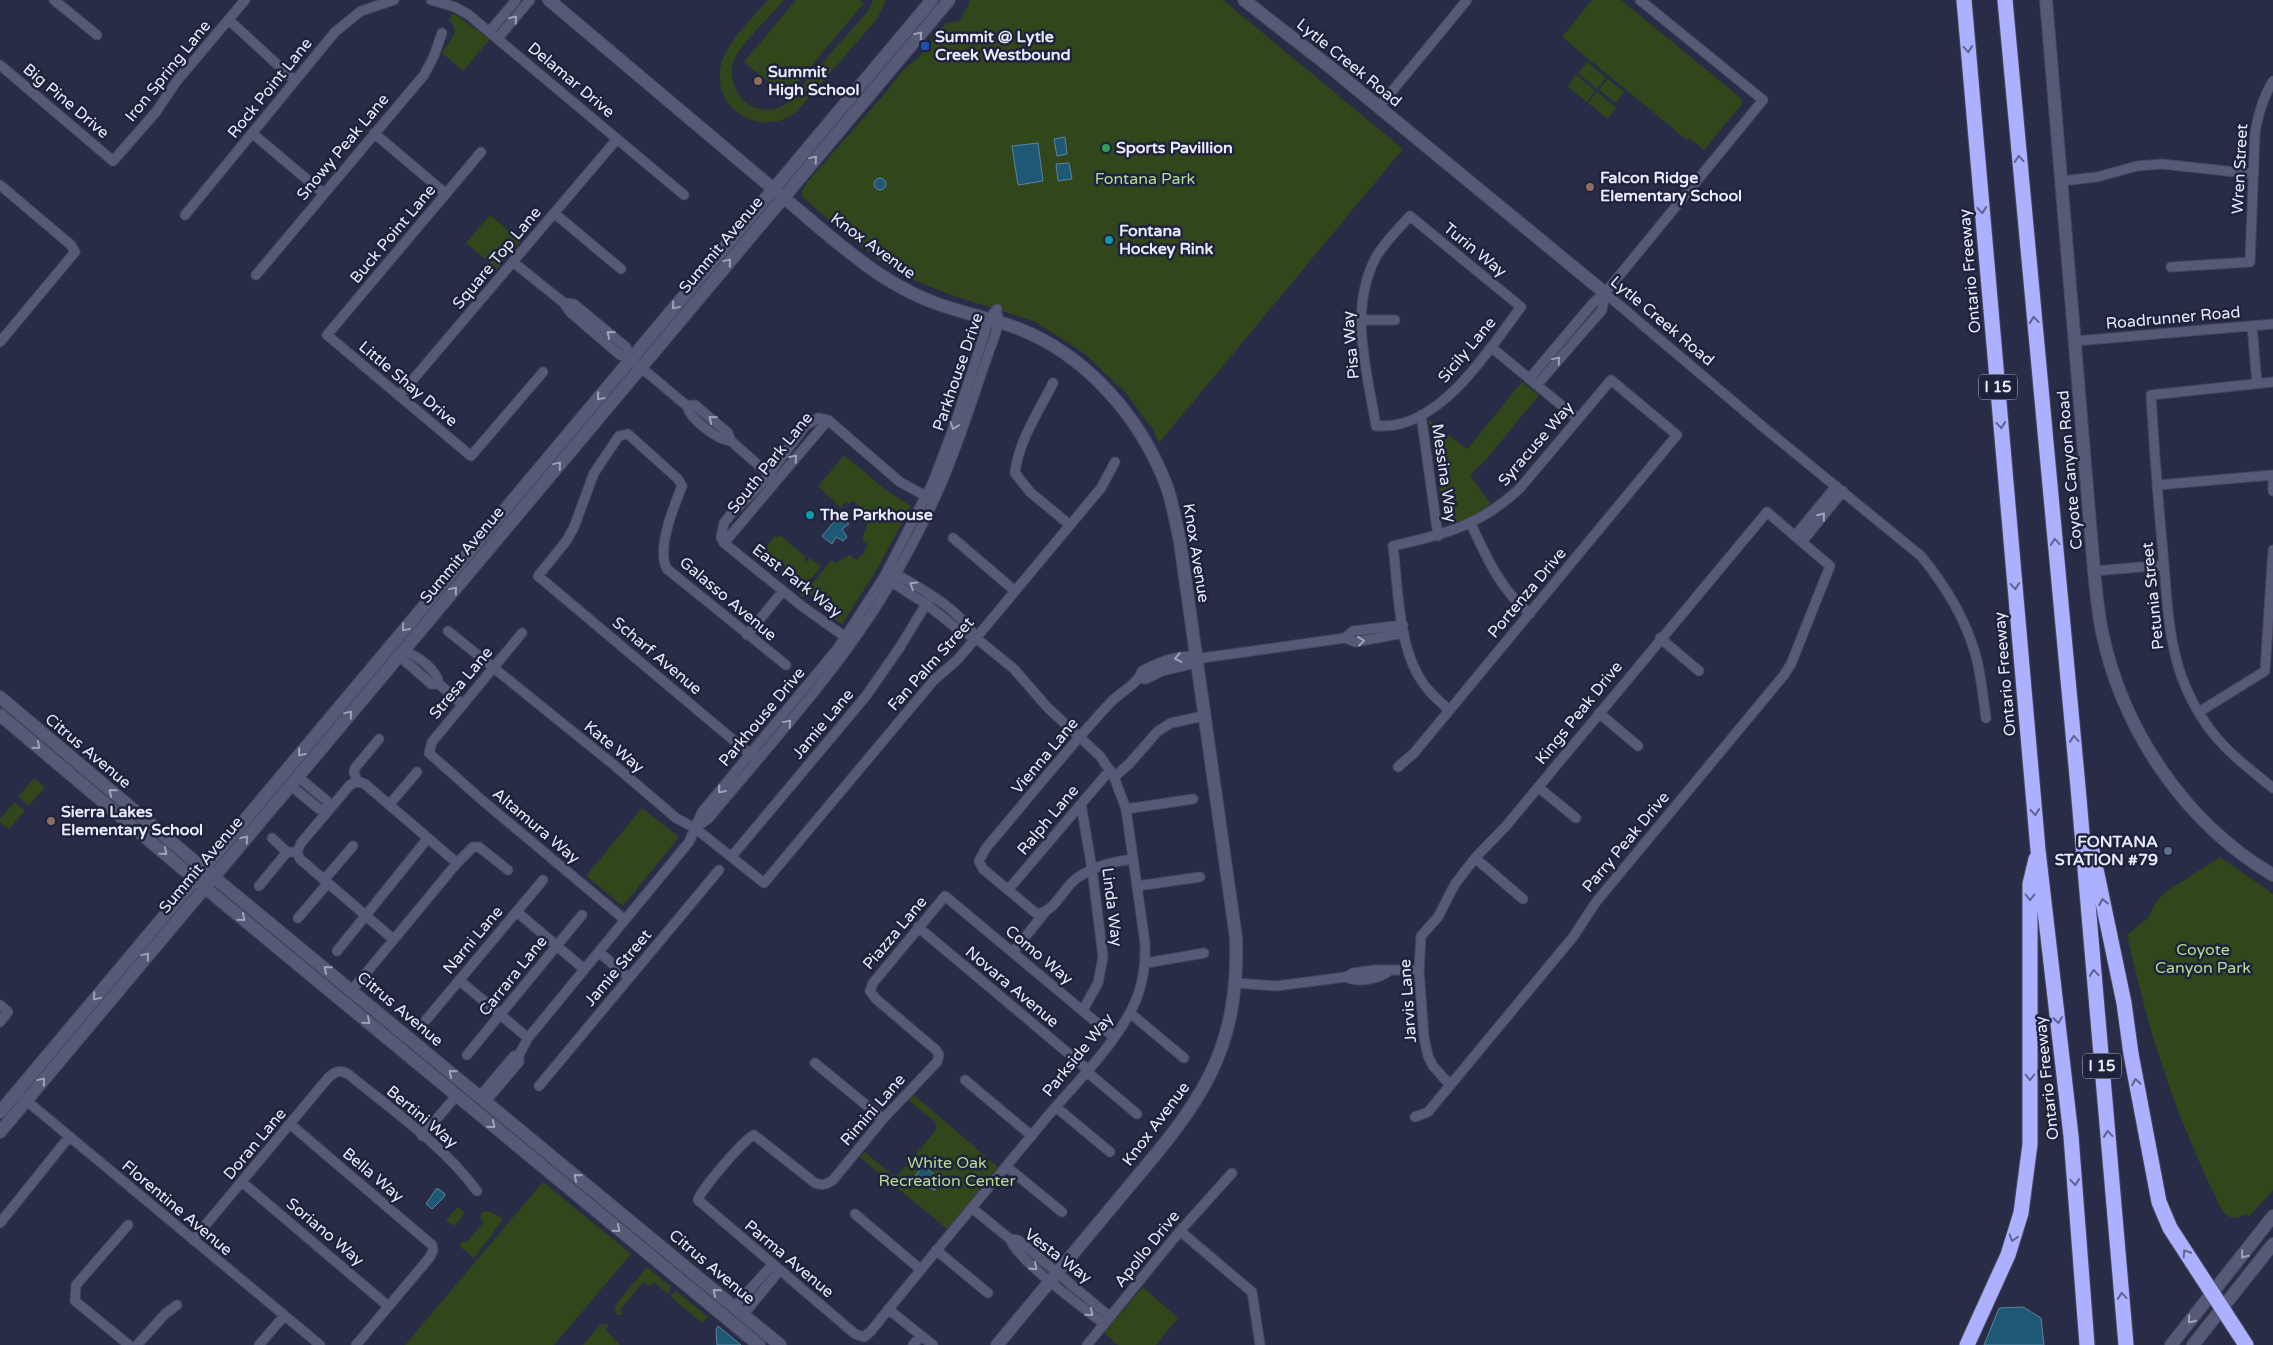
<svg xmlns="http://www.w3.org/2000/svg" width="2273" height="1345" font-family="'Varela Round',sans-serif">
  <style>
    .green { fill: #32461c }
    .water { fill: #1f5875; stroke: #5b849e }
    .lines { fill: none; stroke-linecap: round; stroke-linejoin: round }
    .street-casing { stroke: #45475d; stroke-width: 11 }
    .secondary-casing { stroke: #45475d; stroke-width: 14 }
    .highway-casing { stroke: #45475d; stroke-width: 17 }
    .street { stroke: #565a77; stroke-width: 9 }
    .secondary { stroke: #565a77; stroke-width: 12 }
    .highway { stroke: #adb0fe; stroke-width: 15 }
    .oneway { stroke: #9fa2ba }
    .oneway2 { stroke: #5f6293 }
    .transit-dot { fill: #1a4fb4; stroke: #1f223b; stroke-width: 2 }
    .education-dot { fill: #8d6e63; stroke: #1f223b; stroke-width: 2 }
    .leisure-dot { fill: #2e9e5b; stroke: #1f223b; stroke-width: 2 }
    .culture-dot { fill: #0f9aa8; stroke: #1f223b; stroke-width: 2 }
    .service-dot { fill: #5c6f8a; stroke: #1f223b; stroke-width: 2 }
    .labels { text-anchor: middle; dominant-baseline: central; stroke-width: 5; stroke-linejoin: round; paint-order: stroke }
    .shield { fill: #1f223b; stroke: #acafc2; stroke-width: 1 }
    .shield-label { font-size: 15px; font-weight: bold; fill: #e8ebfc }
    .poi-label { font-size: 16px; font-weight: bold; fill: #e8ebfc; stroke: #1f223b; text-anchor: start }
    .street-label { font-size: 16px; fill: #e8ebfc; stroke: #1f223b }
    .park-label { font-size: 16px; fill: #b5db92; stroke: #1f223b }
  </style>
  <rect width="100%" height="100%" fill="#282c46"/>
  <path class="green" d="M768,0H784C770,17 747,38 736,56C726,73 734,96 751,106C763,112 776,111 787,103L867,12L873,0H886L877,19L797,111C762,140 711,110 721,65C726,43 753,17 768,0Z
    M796,0H860L864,3L786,96L744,62Z
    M969,0H1223L1403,149L1159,443L1153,430L1126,393L1085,354L1036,322L951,295L909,278L888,266L855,242L802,197V191L808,181L887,91L900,73L919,57L946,23L959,21L969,4Z
    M1592,0H1621L1742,99V104L1704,150L1689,138L1687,140L1562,37Z
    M453,13L490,39L463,71L442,53L455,33L453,24L449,20Z
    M1587,62L1606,78L1597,89L1578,73Z
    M1576,75L1595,91L1587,102L1567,86Z
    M1608,79L1624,92L1616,103L1599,90Z
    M1597,92L1616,108L1608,119L1588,103Z
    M490,215L521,241L497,269L466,243Z
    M1522,382L1539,395L1484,462L1470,475L1491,504C1479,511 1463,525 1449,524L1444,519L1429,420L1467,449Z
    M844,455L886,490L911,506L876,571L842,624L831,617L834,612L807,592L803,597L798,593L808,589L831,560L835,563L850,555L856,560L865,552L864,551L868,545L862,540L867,523L863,519L867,513L853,501L849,504L846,502L841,508L818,486Z
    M781,536L805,556V563L810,558L821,567L803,588L792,579L797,572L791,573L767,552L766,547L774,537Z
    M34,778L45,787L29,806L18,797Z
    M15,802L25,811L9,829L0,822V819Z
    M642,808L679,837L623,906L586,876Z
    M2220,857L2273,894V1190L2249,1217L2246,1214C2236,1220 2228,1219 2222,1210C2176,1118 2149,1035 2127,935L2148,918L2155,904L2164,893Z
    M914,1095L998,1167L947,1229L860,1157L865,1152L892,1175L899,1174L936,1130L935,1122L908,1100Z
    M543,1182L631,1254L554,1345H405Z
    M458,1207L465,1213L454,1226L446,1220Z
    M488,1211L501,1217L502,1221L474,1258L459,1246L463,1241L466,1243L484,1222L480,1218L482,1212Z
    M647,1267L671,1287L668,1294L654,1282L649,1286L643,1282L620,1310L623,1315H617L615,1309L617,1303Z
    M1143,1287L1178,1318L1156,1345H1118L1104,1333Z
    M676,1291L708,1317L702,1323L670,1296Z
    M605,1324L609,1325L606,1330L620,1345H583L600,1325Z"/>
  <path class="water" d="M1065,137L1067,154L1057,156L1054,139Z
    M1038,143L1043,181L1018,185L1012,146Z
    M1069,163L1072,179L1058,181L1056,164Z
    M874 184a6 6 0 1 1 12 0a6 6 0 1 1-12 0Z
    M839,516L849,524L842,529L847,537L843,541L836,537L832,544L822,536Z
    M922,1167C930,1169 937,1176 940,1183L935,1190C928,1188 919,1182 916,1175Z
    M436,1189H439L445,1194L444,1197L432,1209L426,1204Z
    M2023,1307L2041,1318L2044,1345H1984L1999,1308Z
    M718,1326L741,1345H717L716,1329Z"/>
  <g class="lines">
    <g class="street-casing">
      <path id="street" d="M54,0L97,35
        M431,0L455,7L469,15L684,195
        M229,20L294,80
        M490,31L516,0
        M498,38L530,0
        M0,65L113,161L156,112L176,82L245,0
        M1379,107L1467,0
        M252,133L323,193
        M374,133L446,194
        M481,152L327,335L471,456L543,372
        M2061,181L2097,177L2137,166L2162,164L2254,174
        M0,185L71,245L75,252L0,342
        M554,213L621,269
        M185,215L335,32L361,11L394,0
        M1410,216L1521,307C1490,348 1449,415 1395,425C1389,426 1383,426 1376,426C1367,371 1348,310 1376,257C1385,242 1398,229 1410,216Z
        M513,262L564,303L570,312L620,355L631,359L687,406C690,419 717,440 731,441
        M2171,267L2250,262L2255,133C2258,115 2263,97 2273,81
        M256,275L424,75L434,56L442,33
        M1605,293L1762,426L1921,556C1944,584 1965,618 1975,653C1981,673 1983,697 1986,718
        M564,303L574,304L626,347L631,359
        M1361,320H1395
        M2252,326L2257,383
        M2076,341L2273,324
        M1491,347L1578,419
        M1529,379L1593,303L1605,293L1763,100L1640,0
        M2273,382L2151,395C2154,447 2158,500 2163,553C2169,620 2168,675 2212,732C2229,754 2252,771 2273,788
        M1053,383C1039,411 1018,442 1015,473L1030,492L1070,525
        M1537,385L1602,310L1605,293
        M399,396L617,139
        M687,406L695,405L728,433L731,441L772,477
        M1421,415L1438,536
        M2273,475V491
        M2157,485L2273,475
        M1471,524C1487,558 1500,589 1530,614
        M1795,536L1836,486
        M953,538L1015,591
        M1802,542L1843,491
        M724,543L828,420
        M891,571C921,589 958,607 976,638
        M2094,571L2164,565
        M884,577L926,604L960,631L976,638L1014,669L1048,708L1100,756L1114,777L1126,809L1145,943C1146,969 1142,993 1128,1016C1108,1052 1074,1085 1047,1117C988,1188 929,1259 871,1331L864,1337L855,1334L698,1200C701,1190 743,1140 754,1135L815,1183C823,1186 827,1184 833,1180L883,1119L937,1062L939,1055L936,1050L876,999L870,991L873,983L945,896L1114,1037
        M1403,625L1353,631L1345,638L1355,642L1404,633
        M448,631L614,765L676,818L695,828L764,883L934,680L957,660L976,638L1101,488L1115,462
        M522,633L432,742L429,753L483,801L624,919
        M747,635L783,591
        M1660,638L1699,671
        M851,641L803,607L724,543L721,537L724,523L731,514L764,481L805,426L818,418L828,420L900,482L931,499
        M402,651L406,662L428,681L431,684H439L462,704
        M402,651C417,655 437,669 439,684
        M1139,678L1146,679L1162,671L1196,663L1200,660
        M2199,712L2265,671L2273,550
        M1599,713L1638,746
        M757,760L538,576L567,540L574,527L594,473L619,436L628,434L678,479L682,486C674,506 656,550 667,569L786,665
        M1398,767L1414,753L1677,435L1611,380L1520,488C1480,526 1445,534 1393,546C1398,586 1398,640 1418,675C1426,690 1437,699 1449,710
        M1114,777L1129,764L1158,731L1171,723L1204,716
        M357,781L354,772L355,768L379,739
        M290,785L319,809L329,810L327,801L297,776
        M1538,787L1576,818
        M1081,804L1092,869L1103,957L1098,983L1083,1010
        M389,805L417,772
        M1126,809L1193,799
        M695,828L708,819C774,739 846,663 897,572C919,533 940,492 955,449C969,413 980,375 994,338L999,322L998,316
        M272,838L287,852H292
        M732,856L866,696L900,647L931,596
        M1475,858L1523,899
        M1133,859C1113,862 1094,866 1077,878C1063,888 1055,912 1037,914L983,869L979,861L986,848C1027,800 1067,749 1110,703C1119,693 1138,684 1142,671C1160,662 1182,652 1202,658L1345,638
        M324,880L353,846
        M259,886L287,852
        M1137,886L1200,877
        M1008,890L1110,770
        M517,912L584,969
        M298,918L328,883
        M918,927L1087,1069
        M393,939L300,859L297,852L301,843L350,785L357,781L365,784L457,863
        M337,951L428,838
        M599,952L629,978
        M1013,952L1046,911
        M1146,963L1204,953
        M1346,977C1357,983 1380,979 1389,971
        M459,980L528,1038
        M1236,983L1276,986L1346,977L1353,973L1374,970H1419
        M352,990L457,863L473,847H479L508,870
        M0,1005L8,1012L0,1022
        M1130,1013L1184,1058
        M426,1020L543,880
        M467,1055L582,915
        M815,1063L883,1119
        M1086,1071L1137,1114
        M965,1080L1032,1136
        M539,1086L719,870
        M480,1096L514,1056L519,1055
        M22,1097L320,1345
        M486,1101L519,1062V1055L528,1038L689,842L702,812L838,648L884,577L933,482L956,421L989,319L997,309
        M1056,1107L1110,1152
        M1415,1117L1428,1112L1573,937L1596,902L1784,675L1791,664L1830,566L1767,512L1506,826L1475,858L1455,884L1438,917L1421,936L1419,970L1424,1037L1428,1056L1433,1066L1450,1085
        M290,1124L432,1245L433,1250L430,1257L356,1345
        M422,1136L457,1095
        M1007,1167L1062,1212
        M242,1182L388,1306
        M972,1208L1010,1239C1018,1261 1083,1307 1104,1324
        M855,1214L920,1269
        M0,1223L69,1137
        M128,1225L76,1285L75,1301L129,1345
        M1180,1231L1252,1292L1260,1345
        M1010,1239L1018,1240L1110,1317
        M193,1240L328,1078C335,1072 339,1069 348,1074C391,1109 444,1146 477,1191
        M936,1250L988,1293
        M734,1307L773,1264
        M888,1309L933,1345
        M743,1315L780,1270
        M137,1345L165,1314L177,1305
        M259,1345L284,1316
        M913,1345L921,1336
        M1087,1345L1180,1231L1232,1173"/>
    </g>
    <g class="secondary-casing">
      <path id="secondary" d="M549,0C625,64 701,128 777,192C804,214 829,237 857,258C881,277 906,292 935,303C962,313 990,318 1017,328C1087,355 1141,418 1167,487C1173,505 1176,523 1180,542L1236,938C1240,1063 1191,1112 1116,1202C1076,1250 1037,1297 997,1345
        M1244,0L1330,67L1605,293
        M2046,0L2094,571C2096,591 2098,612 2102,632C2123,731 2185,823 2273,875
        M0,697L193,860L780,1345
        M0,715L215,896L759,1345
        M0,1112L932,0
        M0,1132L949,0
        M2171,1345L2273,1216
        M2193,1345L2273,1244"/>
    </g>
    <g class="highway-casing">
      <path id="highway" d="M1964,0L2038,850L2071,1136L2087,1345
        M2005,0L2078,787L2126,1345
        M2092,850L2124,1003L2131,1054L2159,1202L2170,1228L2246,1345
        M1967,1345L2008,1255L2021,1213L2030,1144V884L2036,859"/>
    </g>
    <use href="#street" class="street"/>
    <use href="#secondary" class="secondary"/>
    <use href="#highway" class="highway"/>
  </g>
  <defs><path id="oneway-chevron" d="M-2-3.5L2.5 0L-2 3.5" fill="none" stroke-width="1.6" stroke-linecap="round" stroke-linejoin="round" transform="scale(1.25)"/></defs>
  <g class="oneway">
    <use href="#oneway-chevron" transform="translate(514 19) rotate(-49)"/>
    <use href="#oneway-chevron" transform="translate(919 35) rotate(-50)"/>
    <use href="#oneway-chevron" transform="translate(814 159) rotate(-50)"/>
    <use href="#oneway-chevron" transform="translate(728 262) rotate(-50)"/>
    <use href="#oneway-chevron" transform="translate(675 306) rotate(130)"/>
    <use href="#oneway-chevron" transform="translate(610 334) rotate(-140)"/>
    <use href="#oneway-chevron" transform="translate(1557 360) rotate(-50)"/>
    <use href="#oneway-chevron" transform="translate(600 397) rotate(130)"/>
    <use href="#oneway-chevron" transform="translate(712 419) rotate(-140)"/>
    <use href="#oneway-chevron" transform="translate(954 426) rotate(109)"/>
    <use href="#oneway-chevron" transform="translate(794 458) rotate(-49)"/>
    <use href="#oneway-chevron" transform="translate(558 465) rotate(-50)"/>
    <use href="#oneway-chevron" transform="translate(1822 516) rotate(-51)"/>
    <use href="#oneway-chevron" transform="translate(913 585) rotate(-148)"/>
    <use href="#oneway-chevron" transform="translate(454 590) rotate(-50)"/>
    <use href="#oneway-chevron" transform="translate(405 628) rotate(130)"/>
    <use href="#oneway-chevron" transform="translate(1361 641) rotate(-7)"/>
    <use href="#oneway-chevron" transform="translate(1178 658) rotate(169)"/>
    <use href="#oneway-chevron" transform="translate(349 714) rotate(-50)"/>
    <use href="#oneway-chevron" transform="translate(788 723) rotate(-50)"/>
    <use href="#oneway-chevron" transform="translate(37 746) rotate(40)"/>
    <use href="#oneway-chevron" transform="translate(301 753) rotate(130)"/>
    <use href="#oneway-chevron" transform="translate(721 790) rotate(131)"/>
    <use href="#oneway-chevron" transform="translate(112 792) rotate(-140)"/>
    <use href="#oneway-chevron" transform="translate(245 839) rotate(-50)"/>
    <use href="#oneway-chevron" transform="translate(164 852) rotate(40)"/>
    <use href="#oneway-chevron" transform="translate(242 918) rotate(40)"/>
    <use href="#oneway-chevron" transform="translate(146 956) rotate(-50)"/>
    <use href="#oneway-chevron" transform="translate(327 969) rotate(-141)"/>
    <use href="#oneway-chevron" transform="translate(96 997) rotate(130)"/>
    <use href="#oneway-chevron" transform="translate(367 1021) rotate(40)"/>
    <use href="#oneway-chevron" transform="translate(452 1073) rotate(-140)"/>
    <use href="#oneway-chevron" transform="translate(42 1081) rotate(-50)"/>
    <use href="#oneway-chevron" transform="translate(492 1125) rotate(40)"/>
    <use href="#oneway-chevron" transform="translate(577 1177) rotate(-140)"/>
    <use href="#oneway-chevron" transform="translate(617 1229) rotate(40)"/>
    <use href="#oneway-chevron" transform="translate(2244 1255) rotate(129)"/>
    <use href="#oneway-chevron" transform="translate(1034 1267) rotate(43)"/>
    <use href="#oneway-chevron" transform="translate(716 1292) rotate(-140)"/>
    <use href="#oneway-chevron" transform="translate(1090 1313) rotate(40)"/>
    <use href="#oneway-chevron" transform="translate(2191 1320) rotate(129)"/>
  </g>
  <g class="oneway2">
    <use href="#oneway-chevron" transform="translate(1968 49) rotate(85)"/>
    <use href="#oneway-chevron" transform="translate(2019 159) rotate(-95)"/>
    <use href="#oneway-chevron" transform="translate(1982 210) rotate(85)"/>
    <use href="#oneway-chevron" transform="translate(2034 320) rotate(-95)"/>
    <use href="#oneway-chevron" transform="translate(2001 425) rotate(85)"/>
    <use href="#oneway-chevron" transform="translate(2055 542) rotate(-95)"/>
    <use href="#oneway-chevron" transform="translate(2015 586) rotate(85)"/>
    <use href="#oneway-chevron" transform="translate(2074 739) rotate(-95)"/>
    <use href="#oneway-chevron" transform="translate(2035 812) rotate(85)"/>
    <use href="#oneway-chevron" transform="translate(2030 897) rotate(90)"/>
    <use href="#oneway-chevron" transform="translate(2103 902) rotate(-102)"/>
    <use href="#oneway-chevron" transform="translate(2094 973) rotate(-95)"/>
    <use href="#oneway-chevron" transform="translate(2058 1020) rotate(83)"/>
    <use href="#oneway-chevron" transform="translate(2030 1077) rotate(90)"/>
    <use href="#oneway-chevron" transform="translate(2136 1082) rotate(-100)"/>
    <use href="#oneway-chevron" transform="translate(2108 1134) rotate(-95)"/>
    <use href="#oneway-chevron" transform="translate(2075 1182) rotate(85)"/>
    <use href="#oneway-chevron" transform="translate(2013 1238) rotate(107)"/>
    <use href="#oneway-chevron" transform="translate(2186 1253) rotate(-122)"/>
    <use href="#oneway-chevron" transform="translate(2122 1296) rotate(-95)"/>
  </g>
  <rect class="transit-dot" x="920" y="41" width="10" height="10" rx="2.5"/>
  <g class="education-dot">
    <circle cx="758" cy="81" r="5"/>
    <circle cx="1590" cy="187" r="5"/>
    <circle cx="51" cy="821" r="5"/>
  </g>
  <circle class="leisure-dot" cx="1106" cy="148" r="5"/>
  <g class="culture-dot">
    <circle cx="1109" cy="240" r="5"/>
    <circle cx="810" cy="515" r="5"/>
  </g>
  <circle class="service-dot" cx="2168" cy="851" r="5"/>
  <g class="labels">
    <g class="shield">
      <rect x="1979" y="374.5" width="38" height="25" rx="4"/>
      <rect x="2083" y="1053.5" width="38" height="25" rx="4"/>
    </g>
    <g class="shield-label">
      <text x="1998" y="387">I 15</text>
      <text x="2102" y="1066">I 15</text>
    </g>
    <g class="poi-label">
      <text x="935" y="37">Summit @ Lytle<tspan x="935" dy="18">Creek Westbound</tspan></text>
      <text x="768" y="72">Summit<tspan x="768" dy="18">High School</tspan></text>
      <text x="1116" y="148">Sports Pavillion</text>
      <text x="1600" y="178">Falcon Ridge<tspan x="1600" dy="18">Elementary School</tspan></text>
      <text x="1119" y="231">Fontana<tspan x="1119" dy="18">Hockey Rink</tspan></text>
      <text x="820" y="515">The Parkhouse</text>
      <text x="61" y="812">Sierra Lakes<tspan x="61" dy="18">Elementary School</tspan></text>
      <text x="2158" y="842" text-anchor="end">FONTANA<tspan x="2158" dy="18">STATION #79</tspan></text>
    </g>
    <g class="street-label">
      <text transform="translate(1349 63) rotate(39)">Lytle Creek Road</text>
      <text transform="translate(168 71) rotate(-51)">Iron Spring Lane</text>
      <text transform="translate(571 80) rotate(40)">Delamar Drive</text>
      <text transform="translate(270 88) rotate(-51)">Rock Point Lane</text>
      <text transform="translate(66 101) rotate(40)">Big Pine Drive</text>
      <text transform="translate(343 147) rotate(-50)">Snowy Peak Lane</text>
      <text transform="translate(2240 169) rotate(-87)">Wren Street</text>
      <text transform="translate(393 234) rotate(-50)">Buck Point Lane</text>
      <text transform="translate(721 245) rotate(-50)">Summit Avenue</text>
      <text transform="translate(873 246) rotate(36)">Knox Avenue</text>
      <text transform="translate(1475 250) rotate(39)">Turin Way</text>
      <text transform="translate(497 258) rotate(-50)">Square Top Lane</text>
      <text transform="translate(1970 271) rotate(-95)">Ontario Freeway</text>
      <text transform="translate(2173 318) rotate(-5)">Roadrunner Road</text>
      <text transform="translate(1662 321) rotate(40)">Lytle Creek Road</text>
      <text transform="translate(1351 345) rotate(-95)">Pisa Way</text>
      <text transform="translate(1467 350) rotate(-50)">Sicily Lane</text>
      <text transform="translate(958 372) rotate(-71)">Parkhouse Drive</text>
      <text transform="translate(408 384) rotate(40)">Little Shay Drive</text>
      <text transform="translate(1536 444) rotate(-49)">Syracuse Way</text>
      <text transform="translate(770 463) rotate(-51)">South Park Lane</text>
      <text transform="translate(2070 470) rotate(-95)">Coyote Canyon Road</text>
      <text transform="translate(1444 473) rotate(82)">Messina Way</text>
      <text transform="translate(1196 553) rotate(81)">Knox Avenue</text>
      <text transform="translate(462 555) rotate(-50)">Summit Avenue</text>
      <text transform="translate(797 581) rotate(38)">East Park Way</text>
      <text transform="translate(1527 593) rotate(-50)">Portenza Drive</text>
      <text transform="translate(2153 596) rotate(-96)">Petunia Street</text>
      <text transform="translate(728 599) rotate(40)">Galasso Avenue</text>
      <text transform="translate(657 656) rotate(40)">Scharf Avenue</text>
      <text transform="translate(931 664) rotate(-48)">Fan Palm Street</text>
      <text transform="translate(2005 674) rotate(-95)">Ontario Freeway</text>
      <text transform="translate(461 683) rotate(-50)">Stresa Lane</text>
      <text transform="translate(1579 713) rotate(-51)">Kings Peak Drive</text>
      <text transform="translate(762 717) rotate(-50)">Parkhouse Drive</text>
      <text transform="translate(823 724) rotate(-50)">Jamie Lane</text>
      <text transform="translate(614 747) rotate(39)">Kate Way</text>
      <text transform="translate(88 751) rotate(40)">Citrus Avenue</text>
      <text transform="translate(1045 756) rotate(-50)">Vienna Lane</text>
      <text transform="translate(1048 820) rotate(-50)">Ralph Lane</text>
      <text transform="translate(536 826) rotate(40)">Altamura Way</text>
      <text transform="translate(1626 842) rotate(-50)">Parry Peak Drive</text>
      <text transform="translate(201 865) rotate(-50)">Summit Avenue</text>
      <text transform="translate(1112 907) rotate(83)">Linda Way</text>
      <text transform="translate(895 933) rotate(-50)">Piazza Lane</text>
      <text transform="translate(473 940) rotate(-50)">Narni Lane</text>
      <text transform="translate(1039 955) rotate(40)">Como Way</text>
      <text transform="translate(618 968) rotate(-50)">Jamie Street</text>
      <text transform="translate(513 976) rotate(-51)">Carrara Lane</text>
      <text transform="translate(1012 987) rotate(40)">Novara Avenue</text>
      <text transform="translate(1408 1001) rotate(-94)">Jarvis Lane</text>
      <text transform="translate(400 1009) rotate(40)">Citrus Avenue</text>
      <text transform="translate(1078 1055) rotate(-51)">Parkside Way</text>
      <text transform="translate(2047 1078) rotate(-96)">Ontario Freeway</text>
      <text transform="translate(873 1110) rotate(-49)">Rimini Lane</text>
      <text transform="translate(422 1117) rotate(40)">Bertini Way</text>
      <text transform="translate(1156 1124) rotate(-53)">Knox Avenue</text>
      <text transform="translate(255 1144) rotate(-50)">Doran Lane</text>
      <text transform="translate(373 1175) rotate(40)">Bella Way</text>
      <text transform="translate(177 1208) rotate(40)">Florentine Avenue</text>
      <text transform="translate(325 1232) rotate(40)">Soriano Way</text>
      <text transform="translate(1147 1249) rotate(-51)">Apollo Drive</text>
      <text transform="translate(1058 1256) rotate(37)">Vesta Way</text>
      <text transform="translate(789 1259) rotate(40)">Parma Avenue</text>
      <text transform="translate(712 1267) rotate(40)">Citrus Avenue</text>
    </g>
    <g class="park-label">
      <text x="1145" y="179">Fontana Park</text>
      <text x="2203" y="950">Coyote<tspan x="2203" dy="18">Canyon Park</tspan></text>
      <text x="947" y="1163">White Oak<tspan x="947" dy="18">Recreation Center</tspan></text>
    </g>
  </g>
</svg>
